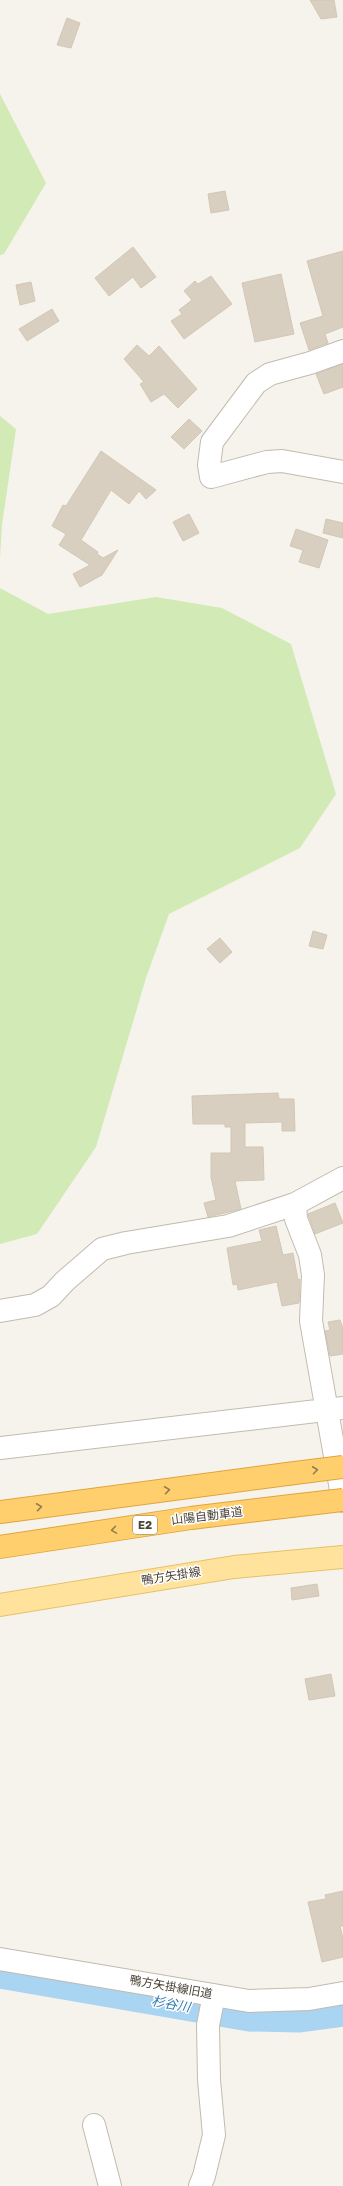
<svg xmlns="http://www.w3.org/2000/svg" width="343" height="2186" font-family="Rubik,'Noto Sans JP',sans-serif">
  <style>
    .green { fill: #d2eab5 }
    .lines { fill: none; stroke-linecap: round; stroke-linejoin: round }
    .river { stroke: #a9d4f2; stroke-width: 29 }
    .building { fill: #d8cfc1; stroke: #d3c7b4 }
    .minor-casing { stroke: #c2bbae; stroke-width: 24 }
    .major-casing { stroke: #e6c16a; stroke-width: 24 }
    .highway-casing { stroke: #e0a43c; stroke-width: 24 }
    .minor { stroke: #fff; stroke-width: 22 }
    .major { stroke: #ffe39c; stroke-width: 22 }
    .highway { stroke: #ffcf6e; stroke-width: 22 }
    .highway-bridge-casing { stroke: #e0a43c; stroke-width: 24; stroke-linecap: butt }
    .highway-bridge { stroke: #ffcf6e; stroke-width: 22 }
    .oneway { stroke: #937c4e }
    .labels { text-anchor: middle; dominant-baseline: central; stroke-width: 3; stroke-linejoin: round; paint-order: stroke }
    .shield { fill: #fff; stroke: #817c74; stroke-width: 1 }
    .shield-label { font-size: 11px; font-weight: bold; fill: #4b4439 }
    .street-label { font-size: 12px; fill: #4b4439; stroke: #fff }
    .water-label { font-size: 13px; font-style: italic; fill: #2e7ab2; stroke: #fff }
  </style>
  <rect width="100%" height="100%" fill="#f6f3ec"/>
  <path class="green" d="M0,94L46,183L4,254L0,255Z
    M0,416L16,429L2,525L0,558Z
    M0,588L48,614L156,597L222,608L291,644L336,794L300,848L169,914L146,978L96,1147L37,1234L0,1244Z"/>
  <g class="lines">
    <path class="river" d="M0,1974L249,2017L300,2018L343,2012"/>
  </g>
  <path class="building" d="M310,0H334L337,17L321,19Z
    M67,18L80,23L71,48L57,45Z
    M225,191L229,210L211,213L208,194Z
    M133,247L156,277L141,288L133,277L109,296L95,278Z
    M343,251V327L325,334L328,343L309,350L300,323L323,316L307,261Z
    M281,274L294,334L255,342L242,283Z
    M211,276L232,304L184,339L171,321L182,314L179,310L192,300L184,291L195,281L198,284Z
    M31,282L35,301L20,305L16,285Z
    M52,309L59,321L27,341L19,329Z
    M137,345L149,356L159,346L197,389L178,408L164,394L151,402L140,384L144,382L124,359Z
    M343,364V387L324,394L316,374Z
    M189,419L202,431L184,449L171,437Z
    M101,451L156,490L146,499L139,491L129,504L111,490L81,540L98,552L97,554L103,558L118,550L102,575L80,587L73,574L90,565L59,545L66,534L52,526L63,505L66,506Z
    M189,514L199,533L183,541L173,522Z
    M326,519L343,523V538L323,533Z
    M296,529L328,540L319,568L299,562L303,550L290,546Z
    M313,931L327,935L323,949L309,946Z
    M220,938L232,952L220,963L207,949Z
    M278,1093L279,1099H294L295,1131H282V1122L245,1123V1147H263L264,1180L235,1181L241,1209L208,1217L204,1203L216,1200L211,1177V1153H231V1127H225V1124H193L192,1096Z
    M335,1203L343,1223L315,1234L308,1214Z
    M276,1226L283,1255L293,1253L298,1280L300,1279L299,1303L282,1306L277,1282L238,1290L237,1284L233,1285L227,1248L262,1241L259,1230Z
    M340,1320L343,1328V1354L330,1356L325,1331L330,1330L328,1322Z
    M317,1584L319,1596L292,1600L291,1588Z
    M331,1674L335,1696L309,1700L305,1679Z
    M343,1891V1926H340L343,1939V1957L322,1962L308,1902L326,1899L325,1895Z"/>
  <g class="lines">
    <g class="minor-casing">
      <path id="minor" d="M343,351L310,363L270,374L256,383L212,442L209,465L211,477L267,462L282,461L343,472
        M295,1204L296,1219L310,1255L313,1275L311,1321L343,1501
        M0,1311L35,1305L51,1296L65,1281L102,1249L126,1243L228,1226L295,1204L343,1178
        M0,1448L343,1408
        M0,1959L249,2001L309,1999L343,1993
        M94,2125L110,2186
        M200,2186L204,2176L214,2135L209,2080L208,2025L214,1995"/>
    </g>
    <g class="major-casing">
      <path id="major" d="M0,1605L234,1567L343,1557"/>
    </g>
    <g class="highway-casing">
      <path id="highway" d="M0,1512L287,1474
        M0,1547L191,1518L291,1506"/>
    </g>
    <use href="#minor" class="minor"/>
    <use href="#major" class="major"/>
    <use href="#highway" class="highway"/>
    <g class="highway-bridge-casing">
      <path id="highway-bridge" d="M287,1474L343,1467
        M291,1506L343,1500"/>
    </g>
    <use href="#highway-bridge" class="highway-bridge"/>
  </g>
  <defs><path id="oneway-chevron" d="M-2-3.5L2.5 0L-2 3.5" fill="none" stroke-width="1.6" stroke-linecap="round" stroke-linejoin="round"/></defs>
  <g class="oneway">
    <use href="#oneway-chevron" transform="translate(315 1470) rotate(-7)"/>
    <use href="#oneway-chevron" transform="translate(167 1490) rotate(-8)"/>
    <use href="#oneway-chevron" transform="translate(39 1507) rotate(-8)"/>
    <use href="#oneway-chevron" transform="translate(114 1530) rotate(171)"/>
  </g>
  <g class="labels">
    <rect class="shield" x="133" y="1516" width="24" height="18" rx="3"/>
    <g class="shield-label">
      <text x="145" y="1525">E2</text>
    </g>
    <g class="street-label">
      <text transform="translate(207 1516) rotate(-7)">山陽自動車道</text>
      <text transform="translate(171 1576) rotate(-9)">鴨方矢掛線</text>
      <text transform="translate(171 1987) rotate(10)">鴨方矢掛線旧道</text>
    </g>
    <g class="water-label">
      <text transform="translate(171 2004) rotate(10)">杉谷川</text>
    </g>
  </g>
</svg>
